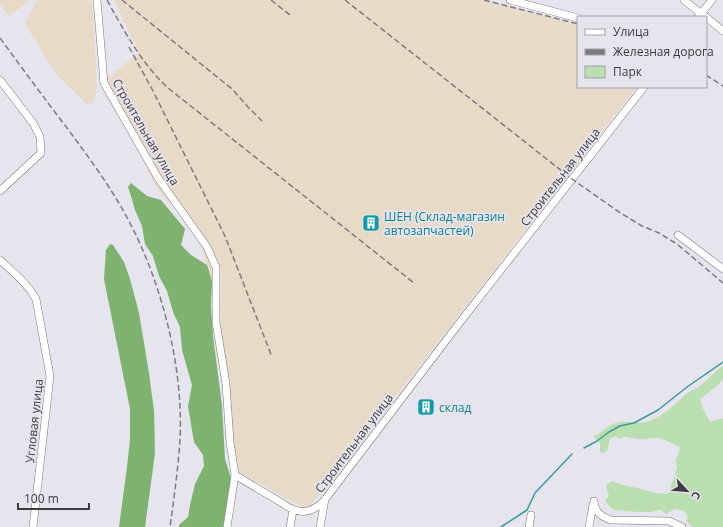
<svg xmlns="http://www.w3.org/2000/svg" width="723" height="527" font-family="'Open Sans',sans-serif">
  <style>
    .industrial { fill: #e7dac6 }
    .green { fill: #b9deaf }
    .forest { fill: #7eb26f }
    .lines { fill: none; stroke-linecap: round; stroke-linejoin: round }
    .stream { stroke: #3d99a1; stroke-width: 1.5 }
    .minor-casing { stroke: #78767e; stroke-width: 8 }
    .minor { stroke: #fff; stroke-width: 7 }
    .rail { stroke: #7d7b81; stroke-width: 1.5; stroke-dasharray: 6 3; stroke-linecap: butt }
    .labels { text-anchor: middle; dominant-baseline: central; stroke-width: 3.5; stroke-linejoin: round; paint-order: stroke }
    .street-label { font-size: 12px; fill: #3d3c40; stroke: #e6e4ed }
    .culture-label { font-size: 12px; fill: #0d838f; stroke: #e6e4ed; text-anchor: start }
  </style>
  <rect width="100%" height="100%" fill="#e6e4ed"/>
  <path class="industrial" d="M0,0H30L9,16L0,4Z
    M37,0H91L93,12L97,88L93,102L88,105L56,74L25,24Z
    M114,0H484L578,25V87H637L307,510L233,468L221,331L199,235L157,189L106,80L139,52Z"/>
  <path class="green" d="M723,366V379L718,385L700,399L703,409L710,422L723,418V527H693L686,521L688,518L685,511L675,509L666,514L661,510L649,512H639L614,510L609,506L605,500L609,496L606,486L609,483L612,481C621,485 628,486 637,488C648,491 656,494 668,494L677,468L676,460L679,453L680,447C671,443 663,437 653,438C648,438 642,440 637,439C629,438 626,435 619,439L615,436L610,439L607,451L603,453L600,452V443L593,436C603,434 605,426 616,423C626,420 637,424 646,422C662,418 675,404 686,394C690,391 696,389 700,386C708,380 714,372 723,366Z"/>
  <path class="forest" d="M131,183L147,196L161,200L185,229L181,245L191,255L207,265L212,281L211,306L213,336L222,406L225,459L231,478L223,527H179V525L188,517L190,505L195,484L204,466L203,455L194,442L188,406L192,385L182,350L180,327L173,312L167,291L159,276L153,256L145,244L142,226L135,210L131,196L128,187Z
    M110,244L113,245L124,262L130,279L139,313L149,373L154,411L155,453L145,527H119L127,467L130,439V409L104,279L106,250Z"/>
  <g class="lines">
    <path class="stream" d="M584,448L597,441L609,432L620,426L634,423L658,410L687,387L723,362
      M501,527L527,510L535,493L572,454"/>
    <g class="minor-casing">
      <path id="minor" d="M97,0L104,83L158,178L207,247L216,267V322L226,384L230,442L235,475L282,503C297,514 309,515 323,502L454,330L644,87
        M510,0L578,18
        M684,0L705,17
        M698,17L712,0
        M706,17L723,31
        M0,80L33,123L40,137L41,153L0,191
        M678,235L723,269
        M0,260C13,272 27,283 36,299L50,376L33,527
        M594,501C595,512 600,516 611,520L669,521L682,527
        M227,527L235,475
        M290,527L293,510
        M320,527L325,499
        M529,527L531,515
        M589,527L593,505"/>
    </g>
    <use href="#minor" class="minor"/>
    <path class="rail" d="M107,0C124,31 142,64 168,88L414,283
      M122,0L232,89L248,107L262,121
      M271,0L290,15
      M345,0L572,179L619,212L642,226L659,233L677,244L723,283
      M484,0L578,24
      M0,38C22,68 44,98 67,128C84,151 102,175 117,200C158,267 184,361 180,440C178,469 174,498 170,527
      M129,47L152,89L225,236L272,357
      M706,75L723,86"/>
  </g>
  <defs>
    <g id="building-square" transform="scale(0.9)"><rect x="-9" y="-9" width="18" height="18" rx="4" fill="#0f9aa8" stroke="#e6e4ed"/><path d="M-4-6H4V6H1V3H-1V6H-4ZM-2.5-4.3h1.7v1.8h-1.7ZM.8-4.3h1.7v1.8H.8ZM-2.5-1h1.7V.8h-1.7ZM.8-1h1.7V.8H.8Z" fill="#fff"/></g>
  </defs>
  <g fill-rule="evenodd">
    <use href="#building-square" x="371" y="223"/>
    <use href="#building-square" x="426" y="407"/>
  </g>
  <g class="labels">
    <g class="street-label">
      <text transform="translate(146 132) rotate(60)">Строительная улица</text>
      <text transform="translate(560 177) rotate(-52)">Строительная улица</text>
      <text transform="translate(34 421) rotate(-84)">Угловая улица</text>
      <text transform="translate(354 443) rotate(-53)">Строительная улица</text>
    </g>
    <g class="culture-label">
      <text x="384" y="216">ШЕН (Склад-магазин<tspan x="384" dy="14">автозапчастей)</tspan></text>
      <text x="439" y="407">склад</text>
    </g>
  </g>
  <rect x="577" y="16" width="130" height="72" fill="#e6e4ed" stroke="#a2a1a8"/>
  <rect x="585" y="29" width="20" height="6" fill="#ffffff" stroke="#a2a1a8"/>
  <text x="613" y="36" font-size="12" fill="#3d3c40">Улица</text>
  <rect x="585" y="49" width="20" height="6" fill="#7d7b81" stroke="#a2a1a8"/>
  <text x="613" y="56" font-size="12" fill="#3d3c40">Железная дорога</text>
  <rect x="585" y="66" width="20" height="12" fill="#b9deaf" stroke="#a2a1a8"/>
  <text x="613" y="76" font-size="12" fill="#3d3c40">Парк</text>
  <g transform="translate(687 491) rotate(116)" stroke="#e6e4ed" stroke-width="3" paint-order="stroke">
  <path d="M0-3L7 15L0 10L-7 15Z" fill="#3d3c40"/>
  <text y="-6" font-size="11" font-weight="bold" text-anchor="middle" fill="#3d3c40">С</text>
  </g>
  <path d="M18 503v6h71v-6" fill="none" stroke="#3d3c40" stroke-width="2"/>
  <text x="24" y="503" font-size="12" fill="#3d3c40" stroke="#e6e4ed" stroke-width="3" paint-order="stroke">100 m</text>
</svg>
